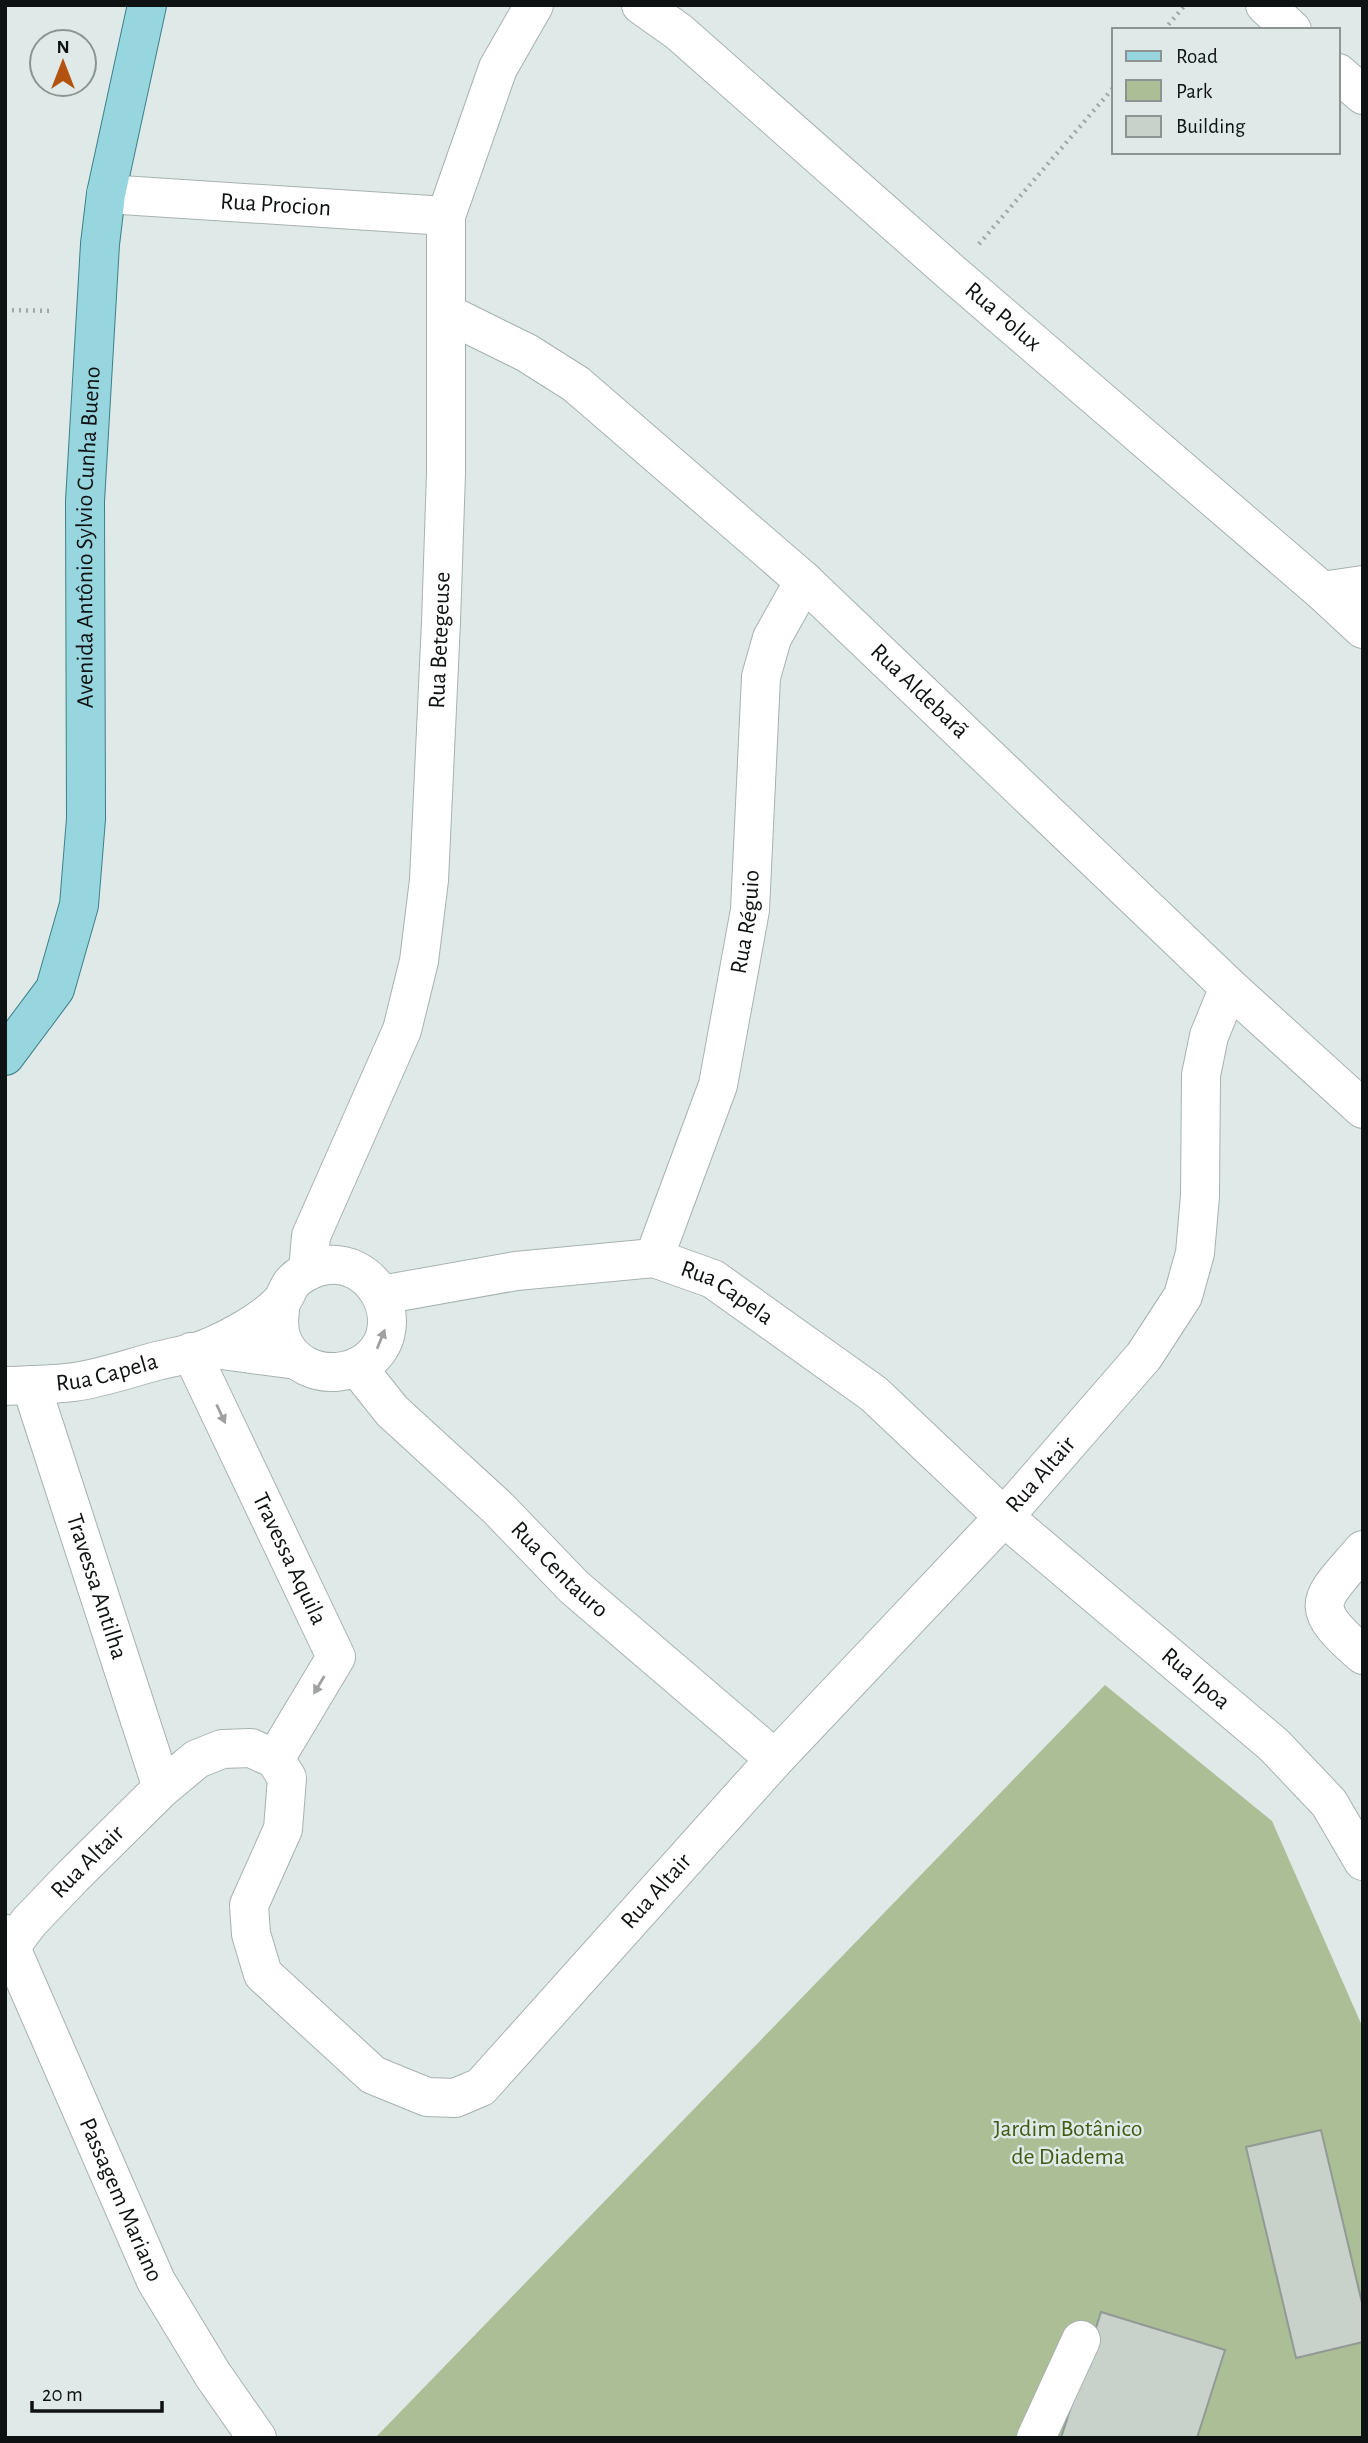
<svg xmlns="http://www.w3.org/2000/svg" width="1368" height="2443" font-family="'Alegreya Sans',sans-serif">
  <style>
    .green { fill: #abbe96 }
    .building { fill: #c8d1ca; stroke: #919a94; stroke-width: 2 }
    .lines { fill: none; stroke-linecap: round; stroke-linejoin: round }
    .minor-casing { stroke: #a7b2b0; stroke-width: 40 }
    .major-casing { stroke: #3b808a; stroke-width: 40 }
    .path { stroke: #9fa7a6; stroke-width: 4.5; stroke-dasharray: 2 5; stroke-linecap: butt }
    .minor { stroke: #fff; stroke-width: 38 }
    .major { stroke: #97d6df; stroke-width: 38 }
    .oneway { fill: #9fa0a0 }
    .labels { text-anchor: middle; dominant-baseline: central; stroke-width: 5; stroke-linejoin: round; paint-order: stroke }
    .street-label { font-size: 24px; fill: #0f1212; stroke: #dfeae8 }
    .park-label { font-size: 24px; fill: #415b13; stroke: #dfeae8 }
  </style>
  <rect width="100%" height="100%" fill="#dfeae8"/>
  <path class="green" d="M1105,1685L1272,1821L1363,2028V2438H375Z"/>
  <path class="building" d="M1321,2130L1363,2307V2342L1296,2358L1246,2147Z
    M1101,2312L1225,2350L1197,2438H1061Z"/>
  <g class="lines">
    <g class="minor-casing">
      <g id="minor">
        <path id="s1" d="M641,5L679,32L953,274L1322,591L1363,629"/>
        <path d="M1265,5L1292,30"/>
        <path d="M1338,73L1363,95"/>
        <path id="s2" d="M106,194L446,216"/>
        <path id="s3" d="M448,314L527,353L576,384L804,581L1229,987L1363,1109"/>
        <path d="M1322,591L1363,585"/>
        <path id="s4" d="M654,1258L718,1085L750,910L761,677L772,638L804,581"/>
        <path id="s5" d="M308,1271L311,1236L402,1030L419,961L429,880L441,622L446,473V216L498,68L534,5"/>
        <path id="s6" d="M381,1295L516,1271L654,1258L713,1279L874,1394L1004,1517L1274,1745L1329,1803L1363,1861"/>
        <path d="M207,1348L297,1360"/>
        <path id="s7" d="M191,1352L336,1657L275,1759"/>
        <path id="s8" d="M357,1367L392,1411L498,1508L574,1587L775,1759"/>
        <path id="s9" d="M31,1385L162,1788"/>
        <path id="s10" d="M5,1386C28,1385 52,1385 74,1382C102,1378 130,1368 157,1361C173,1357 192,1354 208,1348C231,1338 263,1321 280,1303C285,1298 287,1290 291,1284C299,1274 315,1266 328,1265C366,1262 395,1300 385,1336C371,1380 305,1385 284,1344C277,1331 279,1316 281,1302"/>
        <path d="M1363,1550C1318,1602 1306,1605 1363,1655"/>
        <path id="s11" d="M5,1934L156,2281L213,2375L257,2438"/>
        <path id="s12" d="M5,1954L29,1922L73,1876L162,1788L197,1759L222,1749L251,1748L275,1759L287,1778L283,1829L249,1905L251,1934L263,1974L373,2075L427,2097L455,2098L481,2087L775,1759L1004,1517L1144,1356L1183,1296L1195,1253L1200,1196L1201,1075L1209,1036L1229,987"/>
        <path d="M1036,2438L1081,2340"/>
      </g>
    </g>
    <g class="major-casing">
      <g id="major">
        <path id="s13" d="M5,1056L55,989L79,905L86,819L85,501L100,244L106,194L147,5"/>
      </g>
    </g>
    <path class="path" d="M1164,30L1185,5
      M979,244L1114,87
      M5,310L54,311"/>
    <use href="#minor" class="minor"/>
    <use href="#major" class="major"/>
  </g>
  <defs><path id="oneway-solid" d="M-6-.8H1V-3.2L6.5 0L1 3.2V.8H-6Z" transform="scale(1.75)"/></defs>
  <g class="oneway">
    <use href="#oneway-solid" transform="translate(381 1339) rotate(-68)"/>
    <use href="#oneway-solid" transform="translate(221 1414) rotate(65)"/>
    <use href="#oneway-solid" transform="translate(319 1685) rotate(121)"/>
  </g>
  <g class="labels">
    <g class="street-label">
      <text stroke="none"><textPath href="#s2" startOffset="170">Rua Procion</textPath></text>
      <text stroke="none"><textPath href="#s1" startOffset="478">Rua Polux</textPath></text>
      <text stroke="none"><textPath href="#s13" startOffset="539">Avenida Antônio Sylvio Cunha Bueno</textPath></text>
      <text stroke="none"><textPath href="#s5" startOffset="653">Rua Betegeuse</textPath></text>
      <text stroke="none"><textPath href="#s3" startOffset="607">Rua Aldebarã</textPath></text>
      <text stroke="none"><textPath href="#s4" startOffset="350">Rua Réguio</textPath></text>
      <text stroke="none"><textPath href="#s6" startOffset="357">Rua Capela</textPath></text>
      <text stroke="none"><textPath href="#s10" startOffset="103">Rua Capela</textPath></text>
      <text stroke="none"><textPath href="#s12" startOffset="1678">Rua Altair</textPath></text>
      <text stroke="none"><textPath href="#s7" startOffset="229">Travessa Aquila</textPath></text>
      <text stroke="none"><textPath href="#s8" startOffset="287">Rua Centauro</textPath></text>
      <text stroke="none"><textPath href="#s9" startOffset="212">Travessa Antilha</textPath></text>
      <text stroke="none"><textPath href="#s6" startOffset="966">Rua Ipoa</textPath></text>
      <text stroke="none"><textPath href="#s12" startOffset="124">Rua Altair</textPath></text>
      <text stroke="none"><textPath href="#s12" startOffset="1111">Rua Altair</textPath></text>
      <text stroke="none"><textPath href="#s11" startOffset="290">Passagem Mariano</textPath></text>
    </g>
    <g class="park-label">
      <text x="1068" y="2129">Jardim Botânico<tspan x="1068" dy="28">de Diadema</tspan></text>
    </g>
  </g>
  <rect width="1368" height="2443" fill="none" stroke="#0f1212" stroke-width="14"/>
  <rect x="1112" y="28" width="228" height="126" fill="#dfeae8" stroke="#8c9492" stroke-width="2"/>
  <rect x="1126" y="51" width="35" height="10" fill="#97d6df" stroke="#8c9492" stroke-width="2"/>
  <text x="1176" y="63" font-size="21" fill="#0f1212">Road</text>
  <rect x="1126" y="80" width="35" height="21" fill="#abbe96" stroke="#8c9492" stroke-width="2"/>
  <text x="1176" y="98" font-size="21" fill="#0f1212">Park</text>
  <rect x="1126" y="116" width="35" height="21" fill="#c8d1ca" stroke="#8c9492" stroke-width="2"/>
  <text x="1176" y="133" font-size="21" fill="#0f1212">Building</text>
  <g transform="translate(63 63)"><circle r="33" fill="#dfeae8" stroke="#8c9492" stroke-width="2"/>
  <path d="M0-5L12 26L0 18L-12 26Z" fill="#b4530f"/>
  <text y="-10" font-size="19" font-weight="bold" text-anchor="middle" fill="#0f1212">N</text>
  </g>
  <path d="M32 2401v10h130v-10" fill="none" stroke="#0f1212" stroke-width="3.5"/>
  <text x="42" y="2401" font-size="21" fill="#0f1212" stroke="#dfeae8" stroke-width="5" paint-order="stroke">20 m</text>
</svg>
